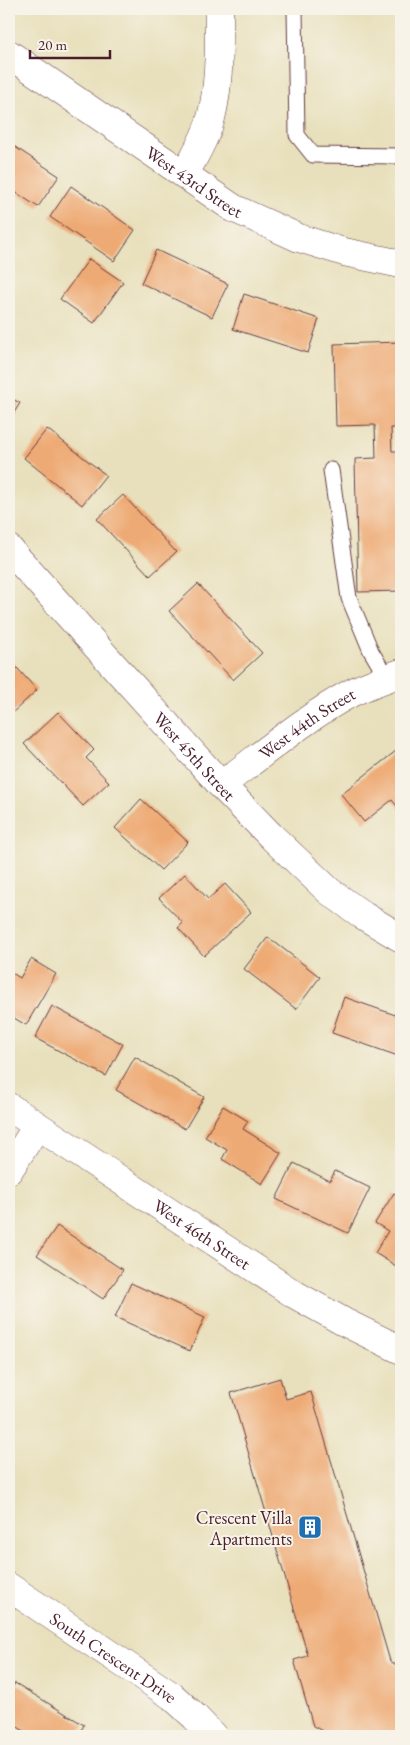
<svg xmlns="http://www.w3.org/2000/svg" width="410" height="1745" font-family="'EB Garamond',serif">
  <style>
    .building { fill: #eeaa75 }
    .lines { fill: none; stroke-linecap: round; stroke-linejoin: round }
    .lane-casing { stroke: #623c41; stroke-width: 17 }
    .street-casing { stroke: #623c41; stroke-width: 29 }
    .lane { stroke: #fff; stroke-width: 15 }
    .street { stroke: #fff; stroke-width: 28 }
    .labels { text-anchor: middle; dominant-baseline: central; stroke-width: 4; stroke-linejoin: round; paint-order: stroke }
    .street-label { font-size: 18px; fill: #4a1f2b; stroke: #f7f3e8 }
    .poi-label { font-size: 18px; fill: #4a1f2b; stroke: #f7f3e8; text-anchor: end }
  </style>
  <rect width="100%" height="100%" fill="#f7f3e8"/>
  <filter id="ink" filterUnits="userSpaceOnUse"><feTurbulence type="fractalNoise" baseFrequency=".02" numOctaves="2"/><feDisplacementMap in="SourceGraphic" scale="10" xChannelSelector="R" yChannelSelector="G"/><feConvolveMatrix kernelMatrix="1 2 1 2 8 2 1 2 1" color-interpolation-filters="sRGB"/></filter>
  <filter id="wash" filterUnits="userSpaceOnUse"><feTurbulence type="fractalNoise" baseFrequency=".0096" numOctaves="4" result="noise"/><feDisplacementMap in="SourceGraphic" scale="20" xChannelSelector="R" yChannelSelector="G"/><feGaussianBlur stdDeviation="1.12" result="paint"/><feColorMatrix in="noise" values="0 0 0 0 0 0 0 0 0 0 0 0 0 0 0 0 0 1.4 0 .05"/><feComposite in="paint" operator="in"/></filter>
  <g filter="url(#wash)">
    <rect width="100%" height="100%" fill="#e8e0bc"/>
    <g id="blocks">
      <path class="building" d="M9,143L59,176L38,207L9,188Z
        M71,186L135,230L114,261L50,217Z
        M156,250L228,284L212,317L141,283Z
        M89,259L123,282L94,323L60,299Z
        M244,294L319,319L308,353L233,329Z
        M401,342V428H391L392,451H401V591L358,592L355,459L376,458L375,425L336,426L334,344Z
        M9,397L20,403L9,421Z
        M47,429L106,475L82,505L24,458Z
        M123,495L176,552L150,576L97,519Z
        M198,584L262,653L233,680L169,611Z
        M9,659L37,690L11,714L9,711Z
        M58,712L94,750L86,758L109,782L83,806L24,744Z
        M401,747V811L392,800L364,822L341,794Z
        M141,799L188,842L161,870L115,828Z
        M185,874L208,899L225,884L251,912L204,956L178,928L183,923L159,898Z
        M268,937L320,977L296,1009L244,969Z
        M31,959L56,974L26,1025L9,1015V971L20,978Z
        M344,997L401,1017V1057L332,1033Z
        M52,1006L123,1044L106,1076L35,1038Z
        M135,1057L204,1097L185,1129L116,1090Z
        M223,1106L248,1121L243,1129L281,1153L262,1184L222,1159L227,1150L205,1137Z
        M294,1163L330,1181L335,1171L370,1188L348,1233L276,1199Z
        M394,1193L401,1197V1269L375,1253L388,1231L375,1223Z
        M57,1226L123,1270L103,1299L37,1255Z
        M131,1283L205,1317L190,1351L115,1317Z
        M280,1378L286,1399L311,1392L390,1661L401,1668V1736H332L313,1726L294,1660L308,1656L231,1393Z
        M15,1683L84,1725L78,1736H23L26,1732L9,1722V1693Z"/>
    </g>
  </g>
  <g filter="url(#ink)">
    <use href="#blocks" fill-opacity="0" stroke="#623c41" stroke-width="1"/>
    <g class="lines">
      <g class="lane-casing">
        <path id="lane" d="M295,9L297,135L313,155L401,156
          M331,470L349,598L371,651L387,678"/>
      </g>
      <g class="street-casing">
        <g id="street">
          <path id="s1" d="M9,54L233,208L299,238L344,252L401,264"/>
          <path d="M185,174C194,156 206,138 211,118C220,84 219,43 219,9"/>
          <path id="s2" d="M9,549L221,785L271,836L329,891L364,916L401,938"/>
          <path id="s3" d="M221,785C263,754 305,718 351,693C367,685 384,679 401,673"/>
          <path id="s4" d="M9,1107L294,1294L344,1322L401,1350"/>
          <path d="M9,1170L37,1126"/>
          <path id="s5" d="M9,1587L172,1696L195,1717L213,1736"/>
        </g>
      </g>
      <use href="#lane" class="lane"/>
      <use href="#street" class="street"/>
    </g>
  </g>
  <defs>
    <g id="building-square" transform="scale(1.25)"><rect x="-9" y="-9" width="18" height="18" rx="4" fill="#1f6fb2" stroke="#f7f3e8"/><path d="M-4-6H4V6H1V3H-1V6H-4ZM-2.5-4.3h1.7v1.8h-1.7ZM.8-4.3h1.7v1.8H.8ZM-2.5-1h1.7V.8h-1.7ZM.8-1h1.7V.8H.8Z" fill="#fff"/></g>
  </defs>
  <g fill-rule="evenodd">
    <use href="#building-square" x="310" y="1527"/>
  </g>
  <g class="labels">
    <g class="street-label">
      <text stroke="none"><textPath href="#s1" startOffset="225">West 43rd Street</textPath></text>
      <text stroke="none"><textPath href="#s3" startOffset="106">West 44th Street</textPath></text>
      <text stroke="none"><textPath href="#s2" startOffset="278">West 45th Street</textPath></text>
      <text stroke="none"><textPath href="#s4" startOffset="231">West 46th Street</textPath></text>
      <text stroke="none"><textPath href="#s5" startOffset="126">South Crescent Drive</textPath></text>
    </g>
    <g class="poi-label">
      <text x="292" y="1517">Crescent Villa<tspan x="292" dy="21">Apartments</tspan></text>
    </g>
  </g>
  <rect width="410" height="1745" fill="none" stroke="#f7f3e8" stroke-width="30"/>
  <path d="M30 50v8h80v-8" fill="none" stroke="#4a1f2b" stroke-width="2.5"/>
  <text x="38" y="50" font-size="15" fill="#4a1f2b" stroke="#f7f3e8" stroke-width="4" paint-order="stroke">20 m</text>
</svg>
